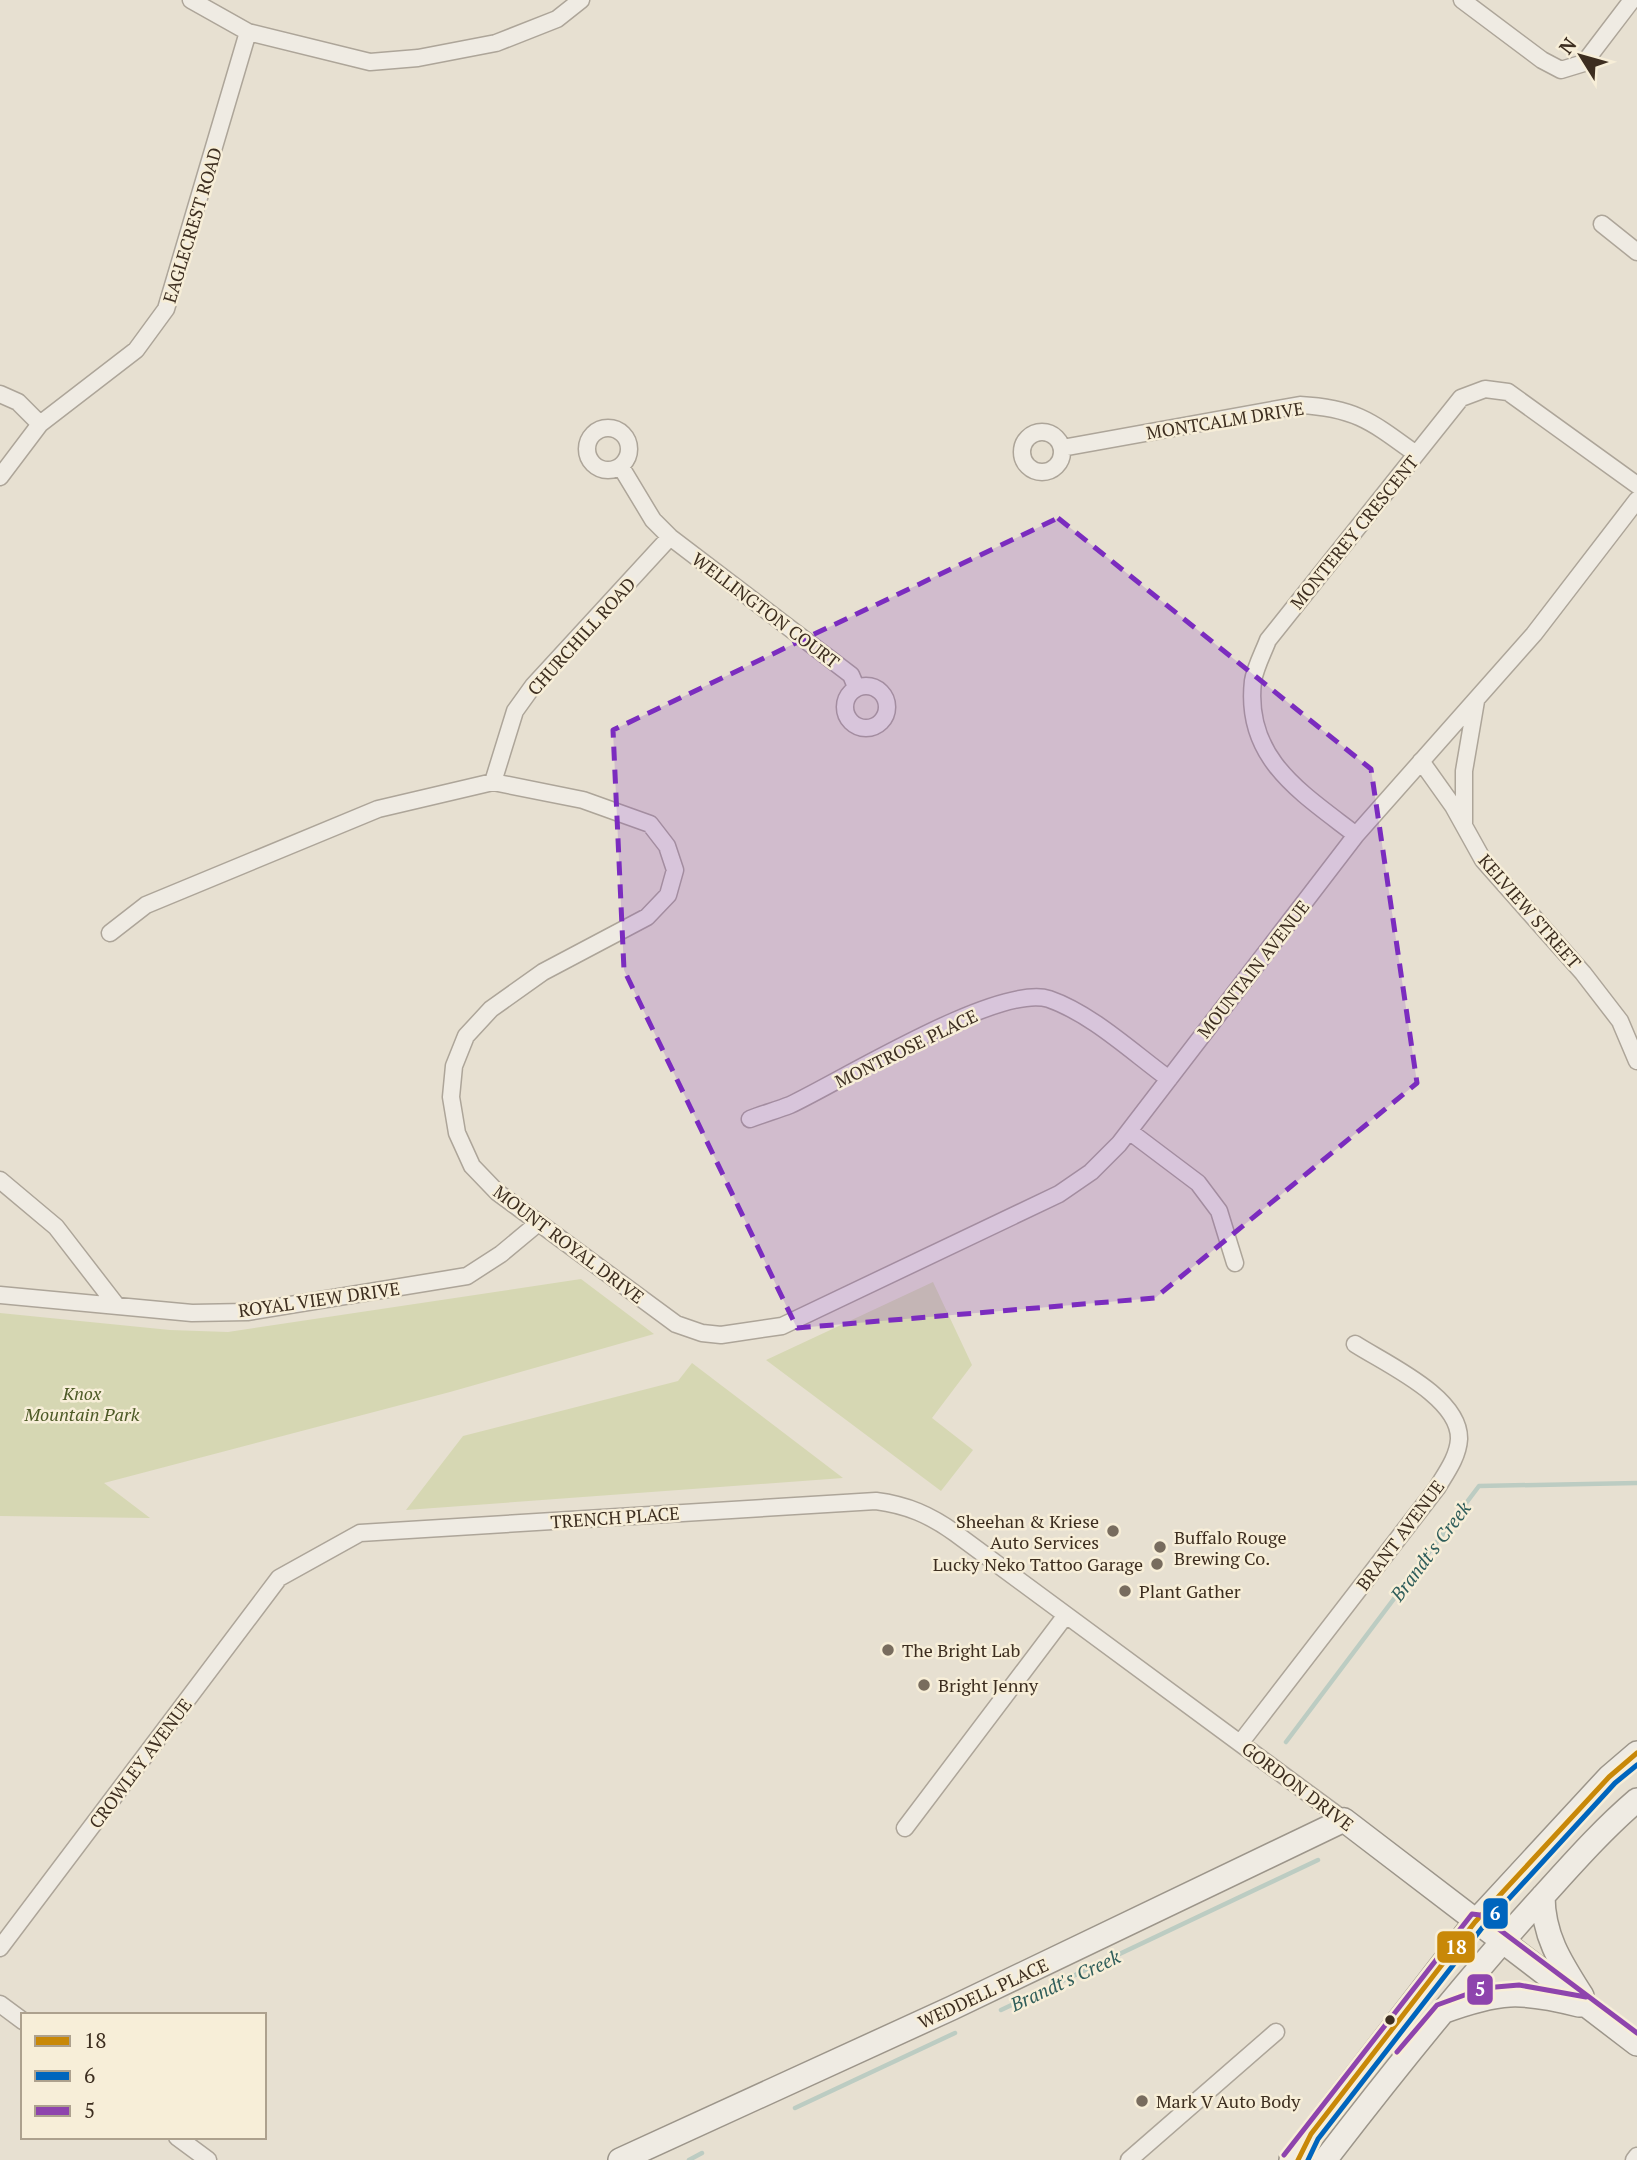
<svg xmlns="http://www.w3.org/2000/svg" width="1637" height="2160" font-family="'PT Serif',serif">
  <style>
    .green { fill: #d6d7b3 }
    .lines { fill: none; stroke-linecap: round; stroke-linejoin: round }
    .stream { stroke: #bcccc2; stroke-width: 4.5 }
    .street-casing { stroke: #ada599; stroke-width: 19 }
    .secondary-casing { stroke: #9c958a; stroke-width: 26 }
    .street { stroke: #efebe3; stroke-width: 16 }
    .secondary { stroke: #efebe3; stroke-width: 23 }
    .bus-1-casing { stroke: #f7eed8; stroke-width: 10 }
    .bus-2-casing { stroke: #f7eed8; stroke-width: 10 }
    .bus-3-casing { stroke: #f7eed8; stroke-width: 10 }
    .bus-1 { stroke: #c88808; stroke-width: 5 }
    .bus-2 { stroke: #0065bd; stroke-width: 5 }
    .bus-3 { stroke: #8e44ad; stroke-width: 5 }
    .marked { fill: #7b2cbf; fill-opacity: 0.2; stroke: #7b2cbf; stroke-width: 5; stroke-dasharray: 14 9; stroke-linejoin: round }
    .poi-dot { fill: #786c5e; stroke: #f7eed8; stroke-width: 2.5 }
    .bus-dot { fill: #3d2e20; stroke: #f7eed8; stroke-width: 2.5 }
    .labels { text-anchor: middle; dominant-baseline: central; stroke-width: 5; stroke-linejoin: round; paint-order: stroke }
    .street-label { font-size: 18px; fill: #3d2e20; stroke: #f7eed8 }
    .park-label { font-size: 18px; font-style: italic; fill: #4d5a26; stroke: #f7eed8 }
    .poi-label { font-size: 18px; fill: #3d2e20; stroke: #f7eed8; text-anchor: start }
    .water-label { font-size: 19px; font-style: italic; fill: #2f5d5a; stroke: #f7eed8 }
    .line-badge { stroke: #f7eed8; stroke-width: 2.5 }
    .badge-label { font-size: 19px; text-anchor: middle; font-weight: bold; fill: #fff }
  </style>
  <rect width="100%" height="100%" fill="#e7e0d1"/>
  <path class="green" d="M581,1279L654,1334L450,1392L104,1483L150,1518L0,1516V1313L170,1330L228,1332Z
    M933,1282L972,1365L932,1418L973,1450L941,1491L766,1360Z
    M692,1363L843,1478L406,1510L463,1436L678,1381Z"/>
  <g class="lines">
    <path class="stream" d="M1286,1742L1479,1486L1637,1483
      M1001,2010L1318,1860
      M795,2108L955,2033
      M689,2160L702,2153"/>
    <g class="street-casing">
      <path id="street" d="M191,0L248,32L370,62L418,58L496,43L557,19L581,0
        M1462,0L1542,60L1561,70L1584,63L1632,0
        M1602,224L1637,252
        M0,394L18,402L40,424
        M587 449a21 21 0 1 1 42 0a21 21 0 1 1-42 0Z
        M1022 452a20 20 0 1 1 40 0a20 20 0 1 1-40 0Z
        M1062,448L1300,405C1356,408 1372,422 1416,454
        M621,467L653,520L670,537L851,675L856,687
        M0,477L40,424L136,350L166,309L248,32
        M845 707a21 21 0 1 1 42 0a21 21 0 1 1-42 0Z
        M1421,761L1453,806L1483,860L1583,973L1620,1021L1637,1061
        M493,782L515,711L533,686L670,537
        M1464,825V771L1476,701
        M1356,835C1302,793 1244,759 1253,681C1255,668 1263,653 1268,640L1461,398L1485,389L1508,392L1637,485
        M110,933L146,905L378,809L493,782L583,800L650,824L667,846L675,870L668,895L647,917L543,972L491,1009L466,1036L454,1066L451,1097L457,1133L472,1166L497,1192L676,1324L702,1333L721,1335L782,1326L1059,1194L1091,1172L1119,1144L1356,835L1534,634L1637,500
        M750,1119C763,1114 777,1110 790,1105C841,1081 999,983 1049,999C1092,1014 1132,1052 1169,1079
        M1129,1131L1198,1183L1219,1211L1235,1263
        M0,1180L56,1227L117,1306
        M0,1295L192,1313L247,1312L467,1276L501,1254L537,1224
        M1241,1742L1437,1488C1446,1473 1458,1457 1459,1439C1460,1397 1386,1364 1355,1344
        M905,1828L1066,1615
        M0,1948L279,1578L360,1533L876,1501C907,1505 930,1515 955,1533L1344,1820
        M0,2004L23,2021
        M177,2137L208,2160
        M1129,2160L1276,2032
        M1634,2160L1637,2156"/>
    </g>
    <g class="secondary-casing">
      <path id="secondary" d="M1543,1896C1543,1936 1561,1963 1582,1996
        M1442,2012C1499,1991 1520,1990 1579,2005
        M620,2160L952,2008L1344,1820L1637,2044
        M1291,2160L1475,1922L1609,1777L1637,1753
        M1325,2160C1395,2069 1466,1980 1544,1895C1574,1862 1603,1829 1637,1800"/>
    </g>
    <use href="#street" class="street"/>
    <use href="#secondary" class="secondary"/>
    <g class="bus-1-casing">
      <path id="bus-1" d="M1298,2160L1311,2134L1475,1922L1609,1777L1637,1753"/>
    </g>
    <g class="bus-2-casing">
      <path id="bus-2" d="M1308,2160L1318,2139L1482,1928L1615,1783L1637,1765"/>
    </g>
    <g class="bus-3-casing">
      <path id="bus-3" d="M1397,2052L1437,2005L1484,1988L1519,1985L1586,1997
        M1284,2155L1472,1914L1480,1915L1637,2033"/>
    </g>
    <use href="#bus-1" class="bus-1"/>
    <use href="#bus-2" class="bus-2"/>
    <use href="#bus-3" class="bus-3"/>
  </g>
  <path class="marked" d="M1058,518L1371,769L1417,1083L1155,1298L797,1328L624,970L613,730Z"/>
  <g class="poi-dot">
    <circle cx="1113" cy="1531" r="7"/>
    <circle cx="1160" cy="1547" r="7"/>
    <circle cx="1157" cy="1564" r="7"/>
    <circle cx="1125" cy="1591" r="7"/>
    <circle cx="888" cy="1650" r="7"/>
    <circle cx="924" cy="1685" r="7"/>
    <circle cx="1142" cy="2101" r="7"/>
  </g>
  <circle class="bus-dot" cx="1390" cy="2020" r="6"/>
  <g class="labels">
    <g class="street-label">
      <text transform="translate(192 225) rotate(-73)">EAGLECREST ROAD</text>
      <text transform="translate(1225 420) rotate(-9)">MONTCALM DRIVE</text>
      <text transform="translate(1354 532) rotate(-51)">MONTEREY CRESCENT</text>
      <text transform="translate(766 610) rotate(37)">WELLINGTON COURT</text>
      <text transform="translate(581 636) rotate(-48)">CHURCHILL ROAD</text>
      <text transform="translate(1530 911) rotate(49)">KELVIEW STREET</text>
      <text transform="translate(1253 969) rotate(-52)">MOUNTAIN AVENUE</text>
      <text transform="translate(906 1048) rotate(-26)">MONTROSE PLACE</text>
      <text transform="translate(569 1244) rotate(37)">MOUNT ROYAL DRIVE</text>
      <text transform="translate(319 1299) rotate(-8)">ROYAL VIEW DRIVE</text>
      <text transform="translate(615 1517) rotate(-4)">TRENCH PLACE</text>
      <text transform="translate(1400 1535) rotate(-53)">BRANT AVENUE</text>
      <text transform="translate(140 1763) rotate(-53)">CROWLEY AVENUE</text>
      <text transform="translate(1298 1786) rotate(37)">GORDON DRIVE</text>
      <text transform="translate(983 1993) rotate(-25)">WEDDELL PLACE</text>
    </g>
    <g class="park-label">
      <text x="82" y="1393">Knox<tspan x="82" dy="21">Mountain Park</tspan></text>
    </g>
    <g class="poi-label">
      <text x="1099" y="1521" text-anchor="end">Sheehan &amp; Kriese<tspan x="1099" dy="21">Auto Services</tspan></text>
      <text x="1174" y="1537">Buffalo Rouge<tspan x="1174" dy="21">Brewing Co.</tspan></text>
      <text x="1143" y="1564" text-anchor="end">Lucky Neko Tattoo Garage</text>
      <text x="1139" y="1591">Plant Gather</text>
      <text x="902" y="1650">The Bright Lab</text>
      <text x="938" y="1685">Bright Jenny</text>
      <text x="1156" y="2101">Mark V Auto Body</text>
    </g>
    <g class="water-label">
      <text transform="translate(1430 1551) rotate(-53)">Brandt's Creek</text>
      <text transform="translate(1065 1980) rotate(-25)">Brandt's Creek</text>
    </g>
  </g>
  <g class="line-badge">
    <rect x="1482" y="1897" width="27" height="33" rx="7" fill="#0065bd"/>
    <rect x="1436" y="1930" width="40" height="34" rx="7" fill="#c88808"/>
    <rect x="1466" y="1973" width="28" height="33" rx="7" fill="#8e44ad"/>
  </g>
  <g class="badge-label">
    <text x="1495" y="1920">6</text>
    <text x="1456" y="1954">18</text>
    <text x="1480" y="1996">5</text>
  </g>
  <rect x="21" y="2013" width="245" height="126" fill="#f7eed8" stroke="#ada18e" stroke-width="2"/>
  <rect x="35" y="2036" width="35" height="10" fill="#c88808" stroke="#ada18e" stroke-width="2"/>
  <text x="84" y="2048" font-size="21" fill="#3d2e20">18</text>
  <rect x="35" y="2071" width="35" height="10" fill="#0065bd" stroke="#ada18e" stroke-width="2"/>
  <text x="84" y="2083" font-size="21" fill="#3d2e20">6</text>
  <rect x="35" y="2106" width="35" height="10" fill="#8e44ad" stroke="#ada18e" stroke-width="2"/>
  <text x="84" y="2118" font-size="21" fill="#3d2e20">5</text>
  <g transform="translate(1581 56) rotate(307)" stroke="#f7eed8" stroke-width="5" paint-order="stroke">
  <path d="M0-5L12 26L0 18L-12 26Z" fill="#3d2e20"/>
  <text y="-10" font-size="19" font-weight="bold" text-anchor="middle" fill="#3d2e20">N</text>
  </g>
</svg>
